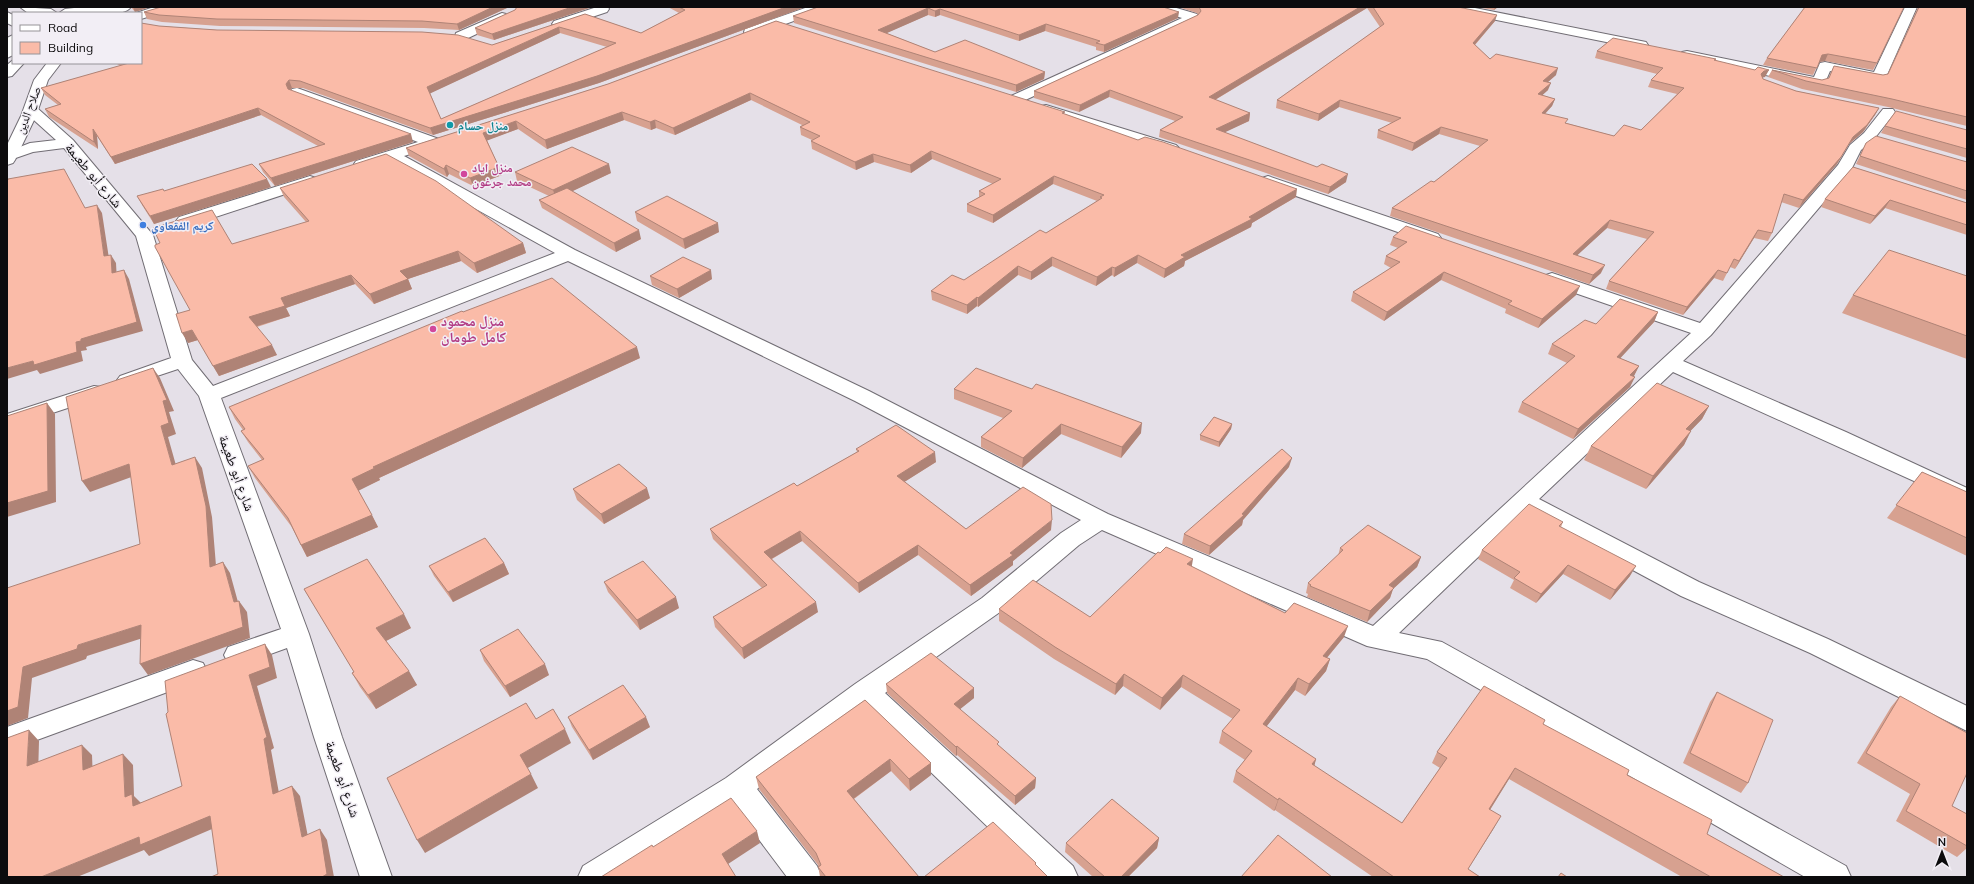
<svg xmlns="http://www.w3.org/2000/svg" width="1974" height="884" font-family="Mulish,'Noto Naskh Arabic',sans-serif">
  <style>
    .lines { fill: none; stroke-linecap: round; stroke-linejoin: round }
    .minor-casing { stroke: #716d74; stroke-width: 2 }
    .major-casing { stroke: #716d74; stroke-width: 2 }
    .highway-casing { stroke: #716d74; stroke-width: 2 }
    .minor { fill: #fff; fill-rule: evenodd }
    .major { fill: #fff; fill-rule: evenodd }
    .highway { fill: #fff; fill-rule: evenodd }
    .wall { fill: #d7a190; fill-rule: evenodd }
    .shaded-wall { fill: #af8376 }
    .building { fill: #fabba8; stroke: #af8376; fill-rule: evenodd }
    .culture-dot { fill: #0f9aa8; stroke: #f2eef5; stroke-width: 1.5 }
    .hotel-dot { fill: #d1479c; stroke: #f2eef5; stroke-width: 1.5 }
    .shop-dot { fill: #3f7fe0; stroke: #f2eef5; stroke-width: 1.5 }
    .labels { text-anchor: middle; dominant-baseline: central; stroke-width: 3; stroke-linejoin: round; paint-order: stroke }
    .far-street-label { font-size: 12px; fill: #0c0b0d; stroke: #f2eef5 }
    .far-culture-label { font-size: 12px; font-weight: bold; fill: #0d838f; stroke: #f2eef5; text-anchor: start }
    .far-hotel-label { font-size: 12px; font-weight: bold; fill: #b23c85; stroke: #f2eef5; text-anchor: start }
    .far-shop-label { font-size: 12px; font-weight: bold; fill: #366cbe; stroke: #f2eef5; text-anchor: start }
    .street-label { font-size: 14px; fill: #0c0b0d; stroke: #f2eef5 }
    .hotel-label { font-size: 14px; font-weight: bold; fill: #b23c85; stroke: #f2eef5; text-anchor: start }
  </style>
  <rect width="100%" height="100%" fill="#e5e0e8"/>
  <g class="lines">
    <g class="minor-casing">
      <path id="minor" d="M597,7H608L609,9L607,12L562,27L558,28L552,24L554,21Z
        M808,7H826L824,10L755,35H745L744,32L745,29Z
        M1154,7H1173L1197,14L1199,17L1197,20L1021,102H1011L1009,99L1011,96L1182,18L1156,10Z
        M1446,7H1470L1641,41L1646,42L1648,45L1646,48L1641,49L1452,11Z
        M1905,7H1917L1886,77L1884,80L1879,81L1830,71L1824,85L1819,86L1687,59L1682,58L1680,55L1682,52L1687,51L1814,77L1820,63L1825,62L1874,72Z
        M502,13L506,14L508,17L506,20L466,39L461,40L455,36L456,33Z
        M297,88L439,139L442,142L439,145L404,156L575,250L869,391L1108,514L1373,626L1691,333L1546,283L1543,279L1546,275L1552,273L1558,275L1700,323L1838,165L1850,145L1864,133L1883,109H1893L1895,112L1893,115L1874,139L1861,150L1851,170L1711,335L1683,361L1846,432L1967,488V505L1673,372L1539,499L1699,582L1828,639L1967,706V731L1810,653L1681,596L1525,512L1399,633L1442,642L1846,866L1851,877H1805L1427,659L1367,646L1102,530L1079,545L1000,612L885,693L1073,866L1078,877H1040L864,708L757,789L817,866L822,877H787L733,805L622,877H578L583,866L726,778L855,684L982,598L1061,533L1081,520L855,401L568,261L221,398L309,634L342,737L392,877H360L314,737L287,648L237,666L228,663L224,655L228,647L281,629L199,396L178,369L127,386L120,384L117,380L120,376L171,358L136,236L64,148L33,152L7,161V152L30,143L56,140L26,113L24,110L26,107H36L73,140L153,235L192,360L213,386L555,253L390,161L362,169L356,167L354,164L356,161L418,142L292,95L290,92L292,89Z
        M1046,105L1176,145L1179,148L1176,151H1166L1041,112L1039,109L1041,106Z
        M310,176L316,178L318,181L316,184L191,225L185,226L179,225L176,221L179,217Z
        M1268,176L1438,234L1441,238L1438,242L1432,243L1426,242L1262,184L1260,181L1262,178Z
        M94,386L101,387L104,392L101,397L7,428V414Z
        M193,660L203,663L207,671L203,679L7,751V727Z"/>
    </g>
    <g class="major-casing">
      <path id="major" d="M20,7L51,9L57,13H28Z
        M83,7H119C113,16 70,13 59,13L65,9Z
        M7,12L13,15V26L7,23Z
        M13,35V55L7,58V38Z"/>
    </g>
    <g class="highway-casing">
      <path id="highway" d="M113,7H131C125,15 110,13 101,13L103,10Z
        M154,7H172L170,10L141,19V13H136Z
        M13,60V63H24L12,76L7,77V65Z
        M47,63H61L48,80L36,116L15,160L13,163L7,165V145L21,116L34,80Z"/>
    </g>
    <use href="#minor" class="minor"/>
    <use href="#major" class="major"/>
    <use href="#highway" class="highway"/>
  </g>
  <path class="wall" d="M131,7H150L135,12Z
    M161,7H592L494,40L477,35L475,28L515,10L516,8H507L459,30L424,28L220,26L162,22L147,19L144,12Z
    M668,7H805L599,83L433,135L303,88H292L290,90L413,142L275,186L263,172L259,164L318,146L261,115L115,164L97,136L98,149L49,117L45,109L58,105L45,95L41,88L121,66L115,63H141L159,26L217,30L492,45L585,14L641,33L679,13ZM560,33L607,47L441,119L430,93Z
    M818,7H1163L1178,18L1104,52L1096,50V47L1045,31L1019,41L940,15L935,17L928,15L886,33L935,52L1045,72L1044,79L1016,92L794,23L793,16Z
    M1178,7H1458L1495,21L1475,45L1490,59L1556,75L1548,82V90L1542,95L1555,99L1552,106L1545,114L1566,123L1614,136L1641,130L1677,94L1648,87L1651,80L1657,74L1595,58L1597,51L1716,59L1715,60L1765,77H1762L1763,79L1796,91L1879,108L1875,115L1863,132L1849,144L1837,164L1799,208L1781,202L1772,233L1768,241L1754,238L1735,269L1730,267L1723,281L1714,278L1683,315L1606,289L1609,281L1647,239L1607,228L1577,255L1601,273L1589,284L1390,216L1392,208L1434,182L1480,146L1439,134L1412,151L1377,138L1378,130L1392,123L1339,107L1318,121L1276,108L1277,100L1380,27L1367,8L1215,100L1250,113L1249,121L1224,132L1346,182L1328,194L1159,137L1160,130L1175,121L1109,97L1079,112L1034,98V91L1198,15L1197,13Z
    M1476,7H1498L1494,10Z
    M1805,7L1877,63L1873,70L1825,61L1819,62L1813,75L1763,65L1767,58Z
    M1918,7H1967V126L1888,107L1802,89L1768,77L1772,70L1822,80L1828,79L1834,66L1883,75L1888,74Z
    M776,21L1065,114L1296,197L1252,223L1251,227L1185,261L1184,266L1164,278L1137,263L1114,277L1112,275L1096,286L1052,266L1031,280L1018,275L978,307L977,306L967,314L932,300L931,291L964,280L1046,233L1097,201L1053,184L993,223L967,212V204L979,197V191L993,184L932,159L911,173L874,162L856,170L812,149L811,141L812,140L801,135L800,127L802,125L751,100L675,135L656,128L651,130L624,120L547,149L518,129L487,140L502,175L473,186L449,174L447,177L409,156L406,148L608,84Z
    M1885,126L1967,130V158L1881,133Z
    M1866,143L1967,162V200L1856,164Z
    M1853,167L1967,203V235L1885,208L1870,224L1821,207L1825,199Z
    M515,172L611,173L572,191L641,239L616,252L542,208L539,200L549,196L517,181Z
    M271,187L154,224L142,205L137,196Z
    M280,188L523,243L526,253L477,273L461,261L408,279L412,289L374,304L355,284L286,308L290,316L257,327L277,355L219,376L198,340L188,343L190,310L306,222L284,197Z
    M635,212L719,232L685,249L637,221Z
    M1393,237L1576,295L1538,328L1505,313L1506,309L1441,280L1384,321L1351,301L1353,292L1391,268L1384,264L1386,256L1398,248L1390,245Z
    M650,276L712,279L679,298L652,285Z
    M1967,276V359L1842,313L1853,295Z
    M463,312L640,358L379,478L380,480L358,490L378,527L307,557L291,526L255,478L248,466L262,460L248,442L241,431L243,430L235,419L229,407Z
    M1658,312L1654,322L1620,358L1639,366L1633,377L1630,387L1573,439L1518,412L1522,402L1567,363L1548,354L1552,344Z
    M954,389H1032L1141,433L1121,458L1061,434L1022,468L981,447V437L1003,418L954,399Z
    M1709,406L1702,419L1690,431L1684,445L1646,489L1584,460L1591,446Z
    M1232,424L1231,429L1219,447L1200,440V435Z
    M856,449L936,462L904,482L966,529L1051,530L1013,561V565L971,596L918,555L859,593L802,541L772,559L818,612L744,659L715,627L713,617L762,588L713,539L710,529L797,486L857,452Z
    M1289,467L1243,520L1242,525L1209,555L1182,544L1184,534Z
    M1922,472L1967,492V556L1887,518Z
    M573,489L650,498L604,524L577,500Z
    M1563,522L1561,527L1630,576L1610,600L1563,574L1536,603L1510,588L1514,580L1478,559L1482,550Z
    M1340,548L1421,557L1417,567L1393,589L1390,598L1367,622L1307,597L1308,594L1306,593L1308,583L1338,556Z
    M504,563L509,574L453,602L434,576L429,566Z
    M1192,567L1285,613L1344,637L1327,658L1330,659L1326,671L1305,696L1295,690L1266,727L1316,759L1314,766L1402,823L1440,768L1432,763L1437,752L1543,724L1627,775L1707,834L1784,877H1682L1509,779L1490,810L1494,828L1468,869L1480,877H1373L1275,810L1274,811L1233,782L1236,771L1245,760L1219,743L1222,731L1233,719L1181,687L1160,710L1123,686L1115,695L1054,659L999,621V609L1090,617Z
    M604,582L679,608L640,630L608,592Z
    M304,589L411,628L386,641L417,685L376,709L360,687L352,673L354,672Z
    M480,650L549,675L510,697L484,661Z
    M886,684L974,698L960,709L999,746L1036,778L1035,788L1015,805L957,755L956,756L887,693Z
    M1717,692L1748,783L1741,793L1683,763L1710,702Z
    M1900,696L1952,806L1967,814V848L1957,857L1896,821L1910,794L1857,763L1891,707Z
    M865,700L931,763V775L910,791L891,771L854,799L919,877H820L818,865L759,789L756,777Z
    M568,717L650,727L593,760L572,727Z
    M1159,838L1157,848L1128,877H1093L1065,852L1066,843Z"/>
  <path class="shaded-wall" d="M133,7H150L135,12Z
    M493,7H507V8L459,30L457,24Z
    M572,7H592L494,40L492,34Z
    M786,7H805L599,83L433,135L430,128Z
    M1360,7H1368L1367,8L1208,104L1209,97Z
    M1495,7H1498L1494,10Z
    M928,8V15L878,37V30Z
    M940,9V15L935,17V11Z
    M1179,12L1178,18L1104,52V45Z
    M1497,15L1495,21L1471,49L1473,43Z
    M1046,24L1045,31L1019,41V35Z
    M559,27L560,33L429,94L427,87Z
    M1828,54L1825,61L1819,62L1822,55Z
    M1558,68L1556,75L1541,88L1543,81Z
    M1769,70L1765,77L1761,78V74L1764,71Z
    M1045,72L1044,79L1016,92V85Z
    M289,80L292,88L289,91L286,84Z
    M1551,83L1548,90L1536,101L1538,94Z
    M1110,90L1109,97L1079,112L1080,105Z
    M750,93L751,100L675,135L673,128Z
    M1555,99L1552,106L1539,120L1542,113Z
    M1340,100L1339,107L1318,121L1319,114Z
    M258,108L261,115L115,164L111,157Z
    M1879,108L1875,115L1863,132L1849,144L1837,164L1799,208L1803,200L1853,137Z
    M622,112L624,120L547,149L545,140Z
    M1250,113L1249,121L1215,137L1216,129Z
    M655,120L656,128L651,130L650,122Z
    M516,121L518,129L486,141L483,133Z
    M1441,127L1439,134L1412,151L1414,143Z
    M93,129L97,136L98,149L94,142Z
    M411,134L413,142L275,186L271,178Z
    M931,151L932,159L911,173L910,165Z
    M873,154L874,162L856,170L855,162Z
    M609,164L611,173L556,199L553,190Z
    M446,165L449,174L447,177L444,169Z
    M499,167L502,175L473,186L470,178Z
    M1348,174L1346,182L1328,194L1330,187Z
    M1054,176L1053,184L993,223V215Z
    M267,179L271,187L154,224L150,216Z
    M1297,189L1296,197L1252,223L1251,227L1185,261L1184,266L1164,278L1165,269L1181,255Z
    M1890,200L1885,208L1870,224L1875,216Z
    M97,205L102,213L110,265L104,256Z
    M1610,220L1607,228L1570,262L1573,254Z
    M718,223L719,232L685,249L683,239Z
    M639,230L641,239L616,252L614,243Z
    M1758,230L1754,238L1735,269L1739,261Z
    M523,243L526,253L477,273L474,263Z
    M458,251L461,261L408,279L412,289L374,304L370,294L400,271Z
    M111,255L116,263L117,282L112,273Z
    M1138,255L1137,263L1114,277L1115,268Z
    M1052,257V266L1031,280V272Z
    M1605,265L1601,273L1589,284L1593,275Z
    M1018,266V275L978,307V298Z
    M1112,267V275L1096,286L1097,277Z
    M124,270L129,279L143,331L86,347L87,350L81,351L83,361L40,374L37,370L7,379V368L33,361L76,342L81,339Z
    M711,270L712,279L679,298L677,289Z
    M1718,270L1714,278L1683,315L1687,307Z
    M1444,272L1441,280L1384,321L1387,312Z
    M351,275L355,284L286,308L290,316L254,327L249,317L281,298Z
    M1580,286L1576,295L1538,328L1542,319Z
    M977,297V306L967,314V305Z
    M1658,312L1654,322L1613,366L1617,357Z
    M192,330L198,340L188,343L182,333Z
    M272,345L277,355L219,376L213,366Z
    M637,347L640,358L379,478L380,480L358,491L352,479L373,467Z
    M1639,366L1634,376L1625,384L1630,375Z
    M153,368L160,378L174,411L169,412L176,434L168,437L179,476L172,465L161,426Z
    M1635,377L1630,387L1573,439L1578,429Z
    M47,403L55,414L56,502L7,517V503Z
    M1709,406L1702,419L1679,443L1686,429Z
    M1142,423L1141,433L1121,458L1122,447Z
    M1061,424V434L1022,468L1023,458Z
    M1232,424L1231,429L1219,447V442Z
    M1691,431L1684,445L1646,489L1653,476Z
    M935,452L936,462L898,486L897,476Z
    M195,457L202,468L212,517L217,578L210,567Z
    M1292,458L1289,467L1243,520L1242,525L1209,555L1210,546L1242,514Z
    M129,464L137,475L90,492L82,481Z
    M647,488L650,498L604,524L601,514Z
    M372,515L378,527L307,557L301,545Z
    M1052,520L1051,530L1013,561V565L971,596L970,585L1010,553Z
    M800,531L802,541L766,562L764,552Z
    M918,545V555L859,593L858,583Z
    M1421,557L1417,567L1393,589L1390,598L1367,622L1370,611L1389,585Z
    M1193,559L1191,571L1187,564Z
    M223,562L230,573L241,613L234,602Z
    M504,563L509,574L453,602L448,592Z
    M1568,565L1563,574L1536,603L1541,594Z
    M1636,566L1630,576L1610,600L1615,590Z
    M676,597L679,608L640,630L637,620Z
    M239,601L247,612L250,638L148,675L140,664Z
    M816,602L818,612L744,659L742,648Z
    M404,614L411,628L384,642L376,628Z
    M141,625L149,636L87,656L86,659L32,678L28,718L7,726V711L23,667L78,645Z
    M1348,626L1344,637L1319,667L1323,656Z
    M265,644L272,655L277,678L257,686L274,748L271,750L281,804L273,794L249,675Z
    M1330,659L1326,671L1305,696L1309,684Z
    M545,664L549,675L510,697L505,686Z
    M409,671L417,685L376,709L368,695Z
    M1124,674L1123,686L1115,695L1116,684Z
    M1183,675L1181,687L1160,710L1162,698Z
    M1298,678L1295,690L1259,736L1263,724Z
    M974,688V698L954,714V704Z
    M646,717L650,727L593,760L589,750Z
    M565,729L571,743L526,769L520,755Z
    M29,730L39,741L38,777L27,766Z
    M82,745L92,755L93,781L83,770Z
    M957,746V755L956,756V747Z
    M123,754L133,765L134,796L142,804L143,817L125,797Z
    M890,759L891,771L849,802L847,791Z
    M1316,759L1313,771L1312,764Z
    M931,763V775L910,791L909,779Z
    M1515,768L1509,779L1483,821L1489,809Z
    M531,774L538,788L425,853L417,840Z
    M1036,778L1035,788L1015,805V796Z
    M292,786L300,796L310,847L302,837Z
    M1279,798L1275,810L1274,811L1278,800Z
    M210,816L219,826L149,856L144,850L77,877H41L139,837Z
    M1501,816L1494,828L1463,877L1468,869Z
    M320,829L327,840L334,877H322Z
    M757,831L760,843L725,866L722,854Z
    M1159,838L1157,848L1128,877H1121Z"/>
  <path class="building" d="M161,7H493L457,24L422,21L217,19L159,15L144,12Z
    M517,7H572L492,34L475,28L515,10Z
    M679,7H786L597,76L430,128L300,81L289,80L286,84L288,89L411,134L271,178L259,164L325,144L258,108L111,157L93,129L94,142L45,109L61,104L41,88L129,63H128H141V23L159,26L217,30L422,32L458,35L492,45L585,14L641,33L685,10ZM559,27L616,43L441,119L427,87Z
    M818,7H1163L1179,12L1104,45L1096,43L1100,41L1046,24L1019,35L940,9L935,11L928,8L878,30L935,52L965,40L1045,72L1016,85L793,16Z
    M1199,7H1360L1209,97L1250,113L1216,129L1317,167L1322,164L1348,174L1330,187L1160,130L1183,117L1110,90L1080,105L1034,91L1198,15L1201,11Z
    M1373,7H1458L1497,15L1473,43L1490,59L1496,54L1558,68L1543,81L1551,83L1538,94L1555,99L1542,113L1568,119L1565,123L1614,136L1624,125L1641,130L1684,88L1651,80L1663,68L1597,51L1613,38L1716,59L1714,60L1755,70L1758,67L1769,70L1764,71L1761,74L1763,79L1796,91L1879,108L1867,125L1853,137L1841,157L1803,200L1784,194L1772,233L1758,230L1739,261L1734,259L1727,273L1718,270L1687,307L1609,281L1654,232L1610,220L1573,254L1605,265L1593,275L1392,208L1431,181L1434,182L1488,140L1441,127L1414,143L1378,130L1401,118L1340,100L1319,114L1277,100L1384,24Z
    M1805,7H1904L1877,63L1828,54L1822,55L1817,68L1767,58Z
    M1919,7H1967V117L1892,99L1806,81L1772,70L1822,80L1829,78L1834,66L1883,75L1888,74Z
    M776,21L1065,112L1062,113L1138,140L1145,137L1163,142L1297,189L1249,217L1252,219L1181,255L1185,257L1165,269L1138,255L1115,268L1112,267L1097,277L1052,257L1031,272L1018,266L978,298L977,297L967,305L931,291L952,275L964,280L1040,230L1046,233L1102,198L1100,197L1104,195L1054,176L993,215L967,204L985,194L979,191L1001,179L931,151L910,165L873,154L855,162L811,141L820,136L800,127L810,122L750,93L673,128L655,120L650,122L622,112L545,140L516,121L483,133L499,167L470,178L446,165L444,169L406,148L608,84Z
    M1896,111L1967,130V149L1885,126Z
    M1876,136L1967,162V191L1860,156L1866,143Z
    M572,147L609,164L553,190L515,172Z
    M386,154L436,181L523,243L474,263L458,251L400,271L408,279L370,294L351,275L281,298L285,306L249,317L272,345L213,366L192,330L182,333L176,314L190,310L155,247V245L160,243L153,228L212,210L232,244L309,221L280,188Z
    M252,164L267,179L150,216L137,196L163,189L164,191Z
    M1853,167L1967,203V225L1890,200L1875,216L1825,199Z
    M64,169L85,208L97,205L104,256L111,255L112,273L124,270L137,322L81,339V341L76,342L77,352L34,365L33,361L7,368V182L8,179Z
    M567,188L639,230L614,243L539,200Z
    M667,196L718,223L683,239L635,212Z
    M1406,226L1580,286L1542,319L1508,304L1512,301L1444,272L1387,312L1353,292L1400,262L1386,256L1407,242L1393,237Z
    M1889,250L1967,276V336L1853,295Z
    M683,257L711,270L677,289L650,276Z
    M552,278L637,347L373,467L375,468L352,479L372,515L301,545L288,518L248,466L264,459L241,431L245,429L229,407L462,311L463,312Z
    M1620,299L1658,312L1617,357L1639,366L1630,375L1635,377L1578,429L1522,402L1575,356L1552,344L1585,320L1596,324Z
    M153,368L167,400L163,401L169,423L161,426L172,465L195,457L206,506L210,567L223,562L234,602L239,601L243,627L140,664L141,625L78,645L77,649L23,667L18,707L7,711V588L140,544L129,464L82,481L66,397Z
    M976,368L1032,389L1036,384L1142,423L1122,447L1061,424L1023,458L981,437L1012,411L954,389Z
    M1657,383L1709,406L1686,429L1691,431L1653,476L1591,446Z
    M47,403L48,491L7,503V416Z
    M1214,417L1232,424L1219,442L1200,435Z
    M896,425L935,452L897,476L966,529L1023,487L1051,504L1052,520L1010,553L1013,555L970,585L918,545L858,583L800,531L764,552L816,602L742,648L713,617L767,585L710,529L794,483L797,486L859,451L856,449Z
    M1282,449L1292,458L1242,514L1244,515L1210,546L1184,534Z
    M619,464L647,488L601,514L573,489Z
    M1922,472L1967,492V538L1896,505Z
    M1529,504L1563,522L1559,526L1636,566L1615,590L1568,565L1541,594L1514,578L1520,572L1482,550Z
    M1368,525L1421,557L1389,585L1394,588L1370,611L1310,586L1311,585L1308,583L1343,550L1340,548Z
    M485,538L504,563L448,592L429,566Z
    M1166,547L1193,559L1187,564L1285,613L1294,603L1348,626L1323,656L1330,659L1309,684L1298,678L1263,724L1316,759L1312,764L1402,823L1447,758L1437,752L1484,686L1545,720L1543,724L1629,770L1627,775L1712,820L1707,834L1784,877H1711L1515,768L1489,809L1501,816L1468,869L1480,877H1394L1279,798L1278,800L1236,771L1252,751L1222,731L1240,710L1183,675L1162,698L1124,674L1116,684L1055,647L999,609L1033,580L1090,617L1158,552L1160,553Z
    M367,559L404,614L376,628L409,671L368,695L352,673L354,672L304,589Z
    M643,561L676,597L637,620L604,582Z
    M518,629L545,664L505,686L480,650Z
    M265,644L270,667L249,675L267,737L264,739L273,794L292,786L302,837L320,829L327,874L322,877H211L218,874L210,816L140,845L139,837L41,877H7V738L29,730L27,766L82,745L83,770L123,754L125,797L132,794L133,806L182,786L166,714L168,712L165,681Z
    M931,653L974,688L954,704L999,742L997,744L1036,778L1015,796L957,746L956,747L886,684Z
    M623,685L646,717L589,750L568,717Z
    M1717,692L1773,720L1748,783L1690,753Z
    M1900,696L1967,733V773L1952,806L1967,814V846L1906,811L1920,784L1866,753Z
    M865,700L931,763L909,779L890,759L847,791L919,877H826L818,867L821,865L816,853L756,777Z
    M526,703L536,719L553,709L565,729L520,755L531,774L417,840L387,778Z
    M731,798L757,831L722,854L736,877H601L652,845L653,847Z
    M1112,799L1159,838L1121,877H1105L1066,843Z
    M993,822L1036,863L1035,864L1048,877H924Z
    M1278,835L1332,877H1241Z
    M1561,873L1567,877H1558Z"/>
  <circle class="culture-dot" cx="450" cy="125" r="4"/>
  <g class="hotel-dot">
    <circle cx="464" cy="174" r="4"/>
    <circle cx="433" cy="329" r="4"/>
  </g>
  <circle class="shop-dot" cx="143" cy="225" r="4"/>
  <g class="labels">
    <g class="far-street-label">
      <text transform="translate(28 110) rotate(-69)">صلاح الدين</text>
    </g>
    <g class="far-culture-label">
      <text x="458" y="125">منزل حسام</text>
    </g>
    <g class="far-hotel-label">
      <text x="472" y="167">منزل اياد<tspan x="472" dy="14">محمد جرغون</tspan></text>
    </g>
    <g class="far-shop-label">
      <text x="151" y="225">كريم الفقعاوي</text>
    </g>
    <g class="street-label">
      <text transform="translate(94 175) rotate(50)">شارع أبو طعيمة</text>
      <text transform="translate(237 473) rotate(70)">شارع أبو طعيمة</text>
      <text transform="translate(343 779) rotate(71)">شارع أبو طعيمة</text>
    </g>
    <g class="hotel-label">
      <text x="441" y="321">منزل محمود<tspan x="441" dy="16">كامل طومان</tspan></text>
    </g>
  </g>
  <rect width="1974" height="884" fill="none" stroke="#0c0b0d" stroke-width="16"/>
  <rect x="12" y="12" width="130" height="52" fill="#f2eef5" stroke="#969398"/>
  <rect x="20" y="25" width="20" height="6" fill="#ffffff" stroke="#969398"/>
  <text x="48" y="32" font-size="12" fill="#0c0b0d">Road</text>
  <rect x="20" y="42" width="20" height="12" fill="#fabba8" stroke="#969398"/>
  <text x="48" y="52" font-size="12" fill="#0c0b0d">Building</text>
  <g transform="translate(1942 852)" stroke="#f2eef5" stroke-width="3" paint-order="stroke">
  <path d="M0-3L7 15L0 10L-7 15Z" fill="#0c0b0d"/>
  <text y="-6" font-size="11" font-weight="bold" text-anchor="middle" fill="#0c0b0d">N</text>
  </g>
</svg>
